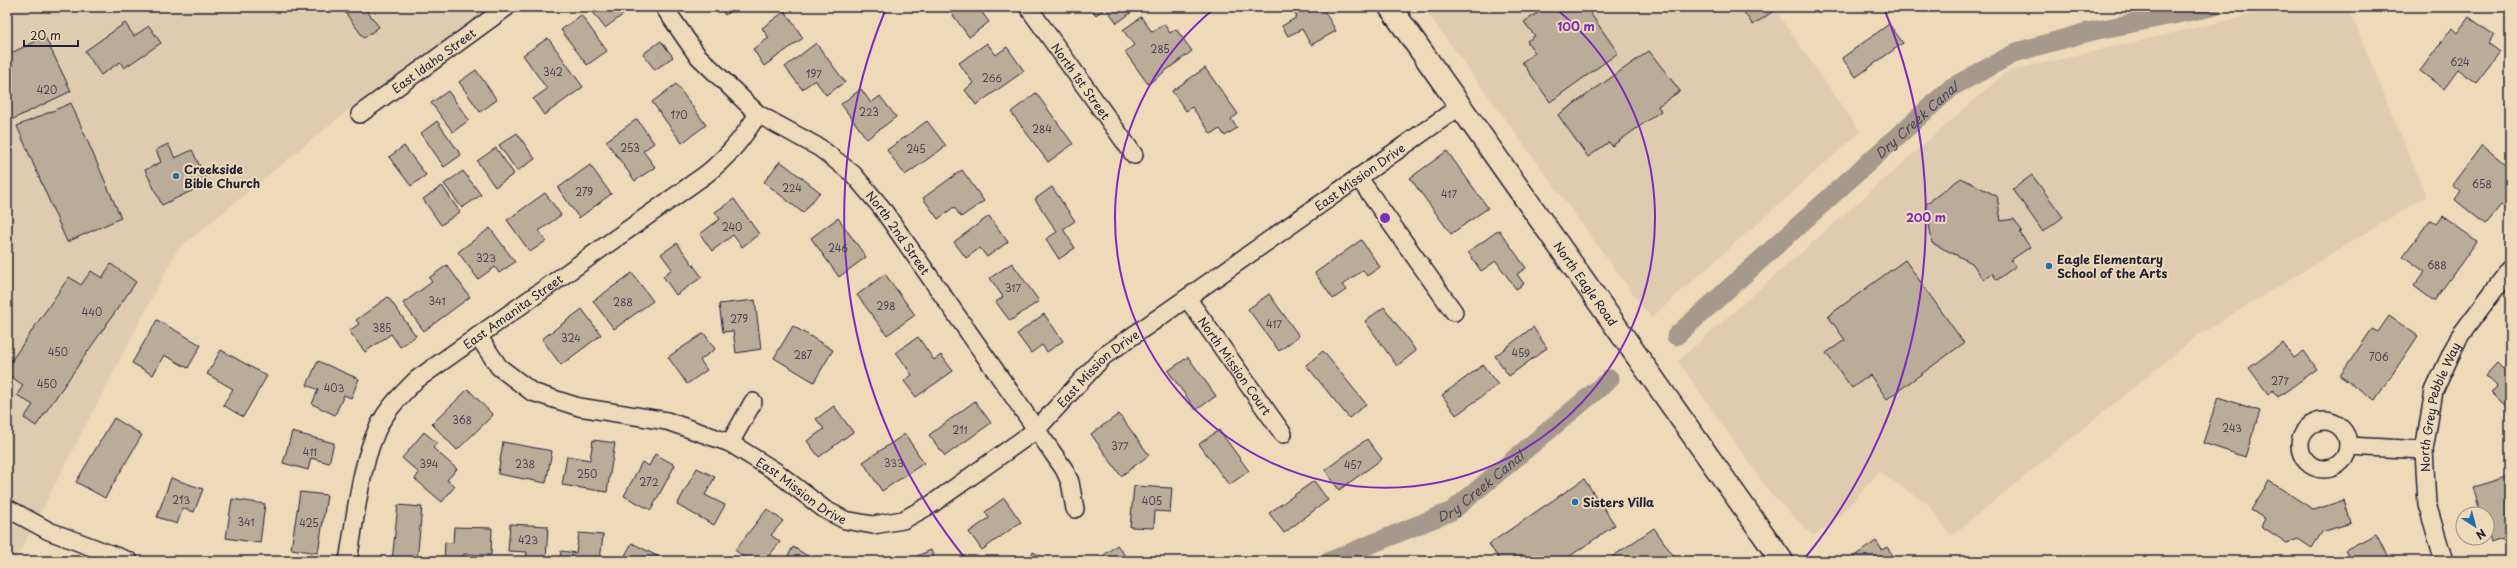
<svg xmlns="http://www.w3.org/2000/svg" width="2517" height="568" font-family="'Playpen Sans',sans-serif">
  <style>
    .built { fill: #dfcbaf }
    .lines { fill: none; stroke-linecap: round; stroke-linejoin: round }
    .canal { stroke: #a6988b; stroke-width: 19 }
    .building { fill: #bbab99; stroke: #22223b }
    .minor-casing { stroke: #22223b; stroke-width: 20 }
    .major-casing { stroke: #22223b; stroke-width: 25 }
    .minor { stroke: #eed9b8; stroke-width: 17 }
    .major { stroke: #eed9b8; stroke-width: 22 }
    .ring { fill: none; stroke: #7b2cbf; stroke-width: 2 }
    .poi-dot { fill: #1f6fb2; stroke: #eed9b8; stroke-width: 1.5 }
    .labels { text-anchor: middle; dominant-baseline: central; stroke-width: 4; stroke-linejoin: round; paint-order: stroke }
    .number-label { font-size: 10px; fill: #484452 }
    .street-label { font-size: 12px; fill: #22223b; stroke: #eed9b8 }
    .poi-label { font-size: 12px; font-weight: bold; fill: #22223b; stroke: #eed9b8; text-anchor: start }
    .water-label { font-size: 13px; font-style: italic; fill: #4a4553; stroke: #eed9b8 }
    .centre { fill: #7b2cbf; stroke: #eed9b8; stroke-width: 2 }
    .ring-label { font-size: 12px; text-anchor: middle; font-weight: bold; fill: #7b2cbf; stroke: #eed9b8; stroke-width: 4; stroke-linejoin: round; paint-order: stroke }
  </style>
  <rect width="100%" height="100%" fill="#eed9b8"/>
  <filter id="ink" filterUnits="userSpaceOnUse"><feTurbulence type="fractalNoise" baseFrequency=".025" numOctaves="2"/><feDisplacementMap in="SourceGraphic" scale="8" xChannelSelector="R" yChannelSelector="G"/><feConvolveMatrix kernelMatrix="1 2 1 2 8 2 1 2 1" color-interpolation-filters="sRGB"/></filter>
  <g filter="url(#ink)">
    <path class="built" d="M7,7H491L348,110L177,250L15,561H7Z
      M1423,7H1773L1860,132L1651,318Z
      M2285,7H2348L2426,196L2197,336L1951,536L1928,504L1879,472L1830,526L1813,536L1771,494L1678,361L2006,72Z"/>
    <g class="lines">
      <g class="canal">
        <path id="s1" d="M1676,336L1952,87L2017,52L2088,32L2212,7"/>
        <path id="s2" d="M1330,561L1452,511L1610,379"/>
      </g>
    </g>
    <path class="building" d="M341,7H373L367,11L379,27L364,38Z
      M589,7H619L624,14L605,28Z
      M720,7H736L725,15Z
      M947,7H978L989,22L969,37Z
      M1090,7H1139L1117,23L1106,8L1096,15Z
      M1291,7H1322L1336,31L1311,45L1302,29L1288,36L1282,26L1297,17Z
      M1546,7H1586L1618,53L1550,102L1522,62L1535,53L1527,41L1535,36L1524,22Z
      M1740,7H1773L1775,10L1753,25Z
      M785,11L803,38L764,66L753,49L769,38L762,28Z
      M581,15L607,51L587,65L561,30Z
      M1141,17L1152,32L1164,24L1170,33L1176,29L1192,51L1148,84L1125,52L1134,45L1123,30Z
      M2469,17L2494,35L2488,43L2500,52L2476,83L2458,70L2444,89L2420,71L2452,28L2457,33Z
      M125,23L134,36L149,26L161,43L124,68L120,62L101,75L85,51Z
      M1889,24L1903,43L1856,77L1842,58Z
      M45,37L71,91L7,122V55Z
      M548,38L583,87L544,115L533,99L547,89L523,55Z
      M661,41L673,57L655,70L643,54Z
      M816,43L845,82L826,95L815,80L802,89L785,67Z
      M987,43L996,55L1007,47L1024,71L976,105L965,90L973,83L959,63Z
      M1649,51L1680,91L1658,106L1661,111L1612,146L1609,142L1588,157L1558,115Z
      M1205,68L1238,114L1231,119L1237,128L1225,136L1220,129L1211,134L1192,107L1186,111L1172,91Z
      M476,70L497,100L480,112L459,82Z
      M676,84L706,125L682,143L652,102Z
      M861,89L871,103L880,96L896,117L867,139L841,104Z
      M448,91L469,120L453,132L431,103Z
      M1036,93L1073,144L1048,162L1011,112Z
      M71,103L121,218L67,242L17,126Z
      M637,119L654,143L643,151L655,167L635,181L606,141Z
      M437,121L461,155L444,167L421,133Z
      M927,121L946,146L905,175L887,150Z
      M517,133L535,159L517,171L499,145Z
      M168,144L175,158L192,150L208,183L162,205L145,170L161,162L156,150Z
      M2482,145L2510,168V206L2507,210L2501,205L2485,224L2454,199L2460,192L2452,185Z
      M404,146L426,175L411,186L389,157Z
      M496,148L514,174L495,187L477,161Z
      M1447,151L1488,208L1451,234L1410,178Z
      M780,161L820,192L803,213L764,182Z
      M590,165L611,194L579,218L558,188Z
      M962,170L984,201L961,217L954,207L938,219L923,198Z
      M463,171L481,195L462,208L444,184Z
      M2032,175L2063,217L2043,232L2013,189Z
      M1961,178L1997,196L2001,221L2014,219L2022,231L2020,233L2030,247L2011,260L2016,266L1997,280L1992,273L1984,280L1972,263L1932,243L1926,204Z
      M442,186L460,212L441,225L423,199Z
      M1052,187L1075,221L1063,229L1075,248L1059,259L1046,239L1057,232L1035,199Z
      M545,193L561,215L539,231L546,241L530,252L507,220Z
      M734,199L759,234L742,247L733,235L712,251L700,234L720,219L715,212Z
      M989,216L1008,242L987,257L980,248L966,258L954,242Z
      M2442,216L2477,241L2434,301L2414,286L2425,272L2403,256L2430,220L2436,224Z
      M838,218L866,257L839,277L811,238Z
      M490,228L515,262L499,273L495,267L478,279L458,252Z
      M1499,230L1526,268L1517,274L1524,284L1516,289L1496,261L1481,271L1468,252Z
      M1361,240L1380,267L1367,276L1363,270L1342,285L1346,290L1333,299L1315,273Z
      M677,243L702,277L676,295L663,276L672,269L661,254Z
      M1905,260L1964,343L1887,399L1870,375L1852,388L1826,353L1845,340L1828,316Z
      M1012,263L1039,301L1010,321L996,302L1003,297L990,278Z
      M111,264L136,282L36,426L24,418L33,405L17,395L23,385L7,374V367L69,277L81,285L91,271L102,278Z
      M447,265L470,297L424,331L403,303L432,282L429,278Z
      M632,273L653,301L614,329L593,301Z
      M885,274L915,315L887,335L857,295Z
      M1269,294L1299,336L1279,351L1248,309Z
      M388,297L416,336L400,347L391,334L365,352L349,331L359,324L356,320Z
      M755,300L761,349L736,353L733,331L723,332L719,304Z
      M1384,307L1416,351L1397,366L1365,321Z
      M582,309L601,335L561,365L542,339Z
      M1044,314L1063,341L1047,352L1042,345L1031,353L1017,334Z
      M2389,316L2418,336L2375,400L2340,376L2372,329L2378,332Z
      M157,320L201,345L188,368L164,355L153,375L132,363Z
      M793,326L833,350L814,382L774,358Z
      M1533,327L1547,348L1509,376L1495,356Z
      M704,333L715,349L700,360L707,370L687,384L668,357Z
      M918,337L934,360L941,355L953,371L916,397L904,381L912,375L896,352Z
      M2283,343L2294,358L2304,351L2317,369L2278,397L2273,390L2268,394L2249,368Z
      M221,350L267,376L243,417L223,405L233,389L207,374Z
      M1323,351L1366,404L1349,418L1306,365Z
      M1188,357L1216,396L1196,410L1168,371Z
      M318,361L359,379L351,398L344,395L335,415L312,404L318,390L307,385Z
      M2510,361V410L2491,392L2497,387L2485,376L2497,363L2503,369Z
      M1483,365L1498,385L1456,415L1442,395Z
      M468,389L493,415L457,450L432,424Z
      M2218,397L2260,411L2245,457L2203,443Z
      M975,401L991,423L945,456L929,435Z
      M834,406L853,432L819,457L807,441L824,429L816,419Z
      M1119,414L1149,455L1121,476L1091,434Z
      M114,418L142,435L105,498L76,482Z
      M1219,430L1249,471L1229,485L1199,444Z
      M292,432L334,443L329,463L311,458L308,470L283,463Z
      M424,432L437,443L433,448L457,469L447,480L455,486L442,502L415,479L419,473L402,458Z
      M905,434L924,463L882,491L863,462Z
      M1367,439L1382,459L1339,490L1325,470Z
      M593,440L615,443L607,492L562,485L567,456L590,460Z
      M503,442L552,451L546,483L498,474Z
      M655,454L675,465L651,510L624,496L642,462L649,466Z
      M697,468L715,477L705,495L725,505L714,525L677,505Z
      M2510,476V537L2490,543L2487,533V514H2481L2473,487Z
      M171,478L203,489L194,512L183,508L177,524L157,517Z
      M1584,479L1615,525L1563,561H1500L1489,544Z
      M1314,481L1328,500L1284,533L1269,513Z
      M2269,481L2314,510L2344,500L2351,523L2322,532L2312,548L2298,539L2287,543L2261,526L2265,519L2251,510Z
      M1134,486L1172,488L1170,512L1155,511L1154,528L1130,527Z
      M300,492L327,495L318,553L291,549Z
      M1004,498L1021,522L982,550L969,532L989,518L985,512Z
      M232,499L265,504L260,543L226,538Z
      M398,505L422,507L417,561H392Z
      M767,509L783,521L771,535L780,542L765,561H749L735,550Z
      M510,524L548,526L546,561H526L527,552L508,551Z
      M454,527L492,528L491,555L464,554V561H444L445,542L453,543Z
      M1654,528L1677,561H1606Z
      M579,533L603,535L600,561H560L561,551L576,553Z
      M2376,534L2390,561H2351L2345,550Z
      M1876,541L1882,550L1887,547L1894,557L1889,561H1856L1853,557Z
      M632,543L667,561H622Z
      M1117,545L1129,561H1102L1100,558Z
      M793,547L816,561H785Z
      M931,550L935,561H911L910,559Z
      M1033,552L1049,561H1028Z"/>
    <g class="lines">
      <g class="minor-casing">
        <g id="minor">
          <path id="s3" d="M664,7L697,55L758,114L820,148L853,174L881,207L1064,469L1070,482L1075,509"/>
          <path id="s4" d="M1028,7L1134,155"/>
          <path id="s5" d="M360,114L507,7"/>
          <path d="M1358,177L1454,312"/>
          <path id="s6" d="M1187,298L1283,434"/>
          <path id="s7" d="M478,336L499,367L532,392L579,407L667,421L730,443L775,471L824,509L845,520L873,525L903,520L932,504L1036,430L1104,356L1459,107"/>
          <circle cx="2324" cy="445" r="24"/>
          <path d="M730,443L753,402"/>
          <path d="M2348,446L2424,450"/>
          <path d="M7,508L49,531L129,561"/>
          <path id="s8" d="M348,561C356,517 360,459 382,420C391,405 403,393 416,380L705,175C728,157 743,138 758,114"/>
          <path id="s9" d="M2444,561L2427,504L2424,450L2434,391L2459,337L2510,269"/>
        </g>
      </g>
      <g class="major-casing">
        <g id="major">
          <path id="s10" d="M1390,7L1782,561"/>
        </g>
      </g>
      <use href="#minor" class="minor"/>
      <use href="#major" class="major"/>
    </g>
  </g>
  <g class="ring">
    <path d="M1555 8A270 270 0 1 1 1215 8"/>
    <path d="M965 558A541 541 0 0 1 885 11M1885 11A541 541 0 0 1 1805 558"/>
  </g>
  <g class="poi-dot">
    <circle cx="176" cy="176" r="4"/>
    <circle cx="2049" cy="266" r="4"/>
    <circle cx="1575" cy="502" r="4"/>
  </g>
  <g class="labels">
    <g class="number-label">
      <text x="1160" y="48">285</text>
      <text x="2460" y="61">624</text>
      <text x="553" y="71">342</text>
      <text x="814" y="73">197</text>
      <text x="992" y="77">266</text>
      <text x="47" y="89">420</text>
      <text x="869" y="111">223</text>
      <text x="679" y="114">170</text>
      <text x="1042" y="128">284</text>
      <text x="630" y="147">253</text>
      <text x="916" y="148">245</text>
      <text x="2482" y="183">658</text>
      <text x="792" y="187">224</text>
      <text x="584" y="191">279</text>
      <text x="1449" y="193">417</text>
      <text x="732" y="226">240</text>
      <text x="838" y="247">246</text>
      <text x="486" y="257">323</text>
      <text x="2437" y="264">688</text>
      <text x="1013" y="287">317</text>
      <text x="437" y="300">341</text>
      <text x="623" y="301">288</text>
      <text x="886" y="305">298</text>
      <text x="92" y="311">440</text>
      <text x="739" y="318">279</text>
      <text x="1274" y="323">417</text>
      <text x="382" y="327">385</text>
      <text x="571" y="337">324</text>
      <text x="58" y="351">450</text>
      <text x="1521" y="352">459</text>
      <text x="803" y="354">287</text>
      <text x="2379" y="356">706</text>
      <text x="2280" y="380">277</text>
      <text x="47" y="383">450</text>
      <text x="334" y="387">403</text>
      <text x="462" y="419">368</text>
      <text x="2232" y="427">243</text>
      <text x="960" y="429">211</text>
      <text x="1120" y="445">377</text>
      <text x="310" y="451">411</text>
      <text x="894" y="462">333</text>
      <text x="429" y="463">394</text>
      <text x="525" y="463">238</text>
      <text x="1353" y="464">457</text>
      <text x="587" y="473">250</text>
      <text x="649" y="481">272</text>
      <text x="181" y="499">213</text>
      <text x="1152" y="500">405</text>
      <text x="246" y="521">341</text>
      <text x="309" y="522">425</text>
      <text x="528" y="539">423</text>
    </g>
    <g class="street-label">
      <text stroke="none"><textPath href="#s5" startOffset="91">East Idaho Street</textPath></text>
      <text stroke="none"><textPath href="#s4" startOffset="91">North 1st Street</textPath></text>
      <text stroke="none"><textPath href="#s7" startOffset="1055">East Mission Drive</textPath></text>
      <text stroke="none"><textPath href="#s3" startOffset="330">North 2nd Street</textPath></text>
      <text stroke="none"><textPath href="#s10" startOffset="339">North Eagle Road</textPath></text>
      <text stroke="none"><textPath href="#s8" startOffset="317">East Amanita Street</textPath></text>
      <text stroke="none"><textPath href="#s6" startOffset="83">North Mission Court</textPath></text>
      <text stroke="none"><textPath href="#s7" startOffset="730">East Mission Drive</textPath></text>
      <text stroke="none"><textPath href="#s9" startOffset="159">North Grey Pebble Way</textPath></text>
      <text stroke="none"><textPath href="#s7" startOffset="370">East Mission Drive</textPath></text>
    </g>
    <g class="poi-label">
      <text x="184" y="169">Creekside<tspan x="184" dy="14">Bible Church</tspan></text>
      <text x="2057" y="259">Eagle Elementary<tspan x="2057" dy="14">School of the Arts</tspan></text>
      <text x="1583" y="502">Sisters Villa</text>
    </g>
    <g class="water-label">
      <text stroke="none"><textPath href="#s1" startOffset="323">Dry Creek Canal</textPath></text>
      <text stroke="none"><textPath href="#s2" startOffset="169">Dry Creek Canal</textPath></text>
    </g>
  </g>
  <circle cx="1385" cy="218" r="6" class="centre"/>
  <g class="ring-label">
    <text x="1576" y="31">100 m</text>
    <text x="1926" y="222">200 m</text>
  </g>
  <rect width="2517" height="568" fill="none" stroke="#eed9b8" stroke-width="24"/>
  <rect x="12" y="12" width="2493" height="544" fill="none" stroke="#22223b" stroke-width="1.5" filter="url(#ink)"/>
  <g transform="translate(2475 526) rotate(144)"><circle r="19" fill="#eed9b8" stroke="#9c9086"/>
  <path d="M0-3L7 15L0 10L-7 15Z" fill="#1f6fb2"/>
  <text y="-6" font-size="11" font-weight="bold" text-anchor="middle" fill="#22223b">N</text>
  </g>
  <path d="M24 40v6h54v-6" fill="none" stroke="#22223b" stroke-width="2"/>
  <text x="30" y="40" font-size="12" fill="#22223b" stroke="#eed9b8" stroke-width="3" paint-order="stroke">20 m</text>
</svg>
